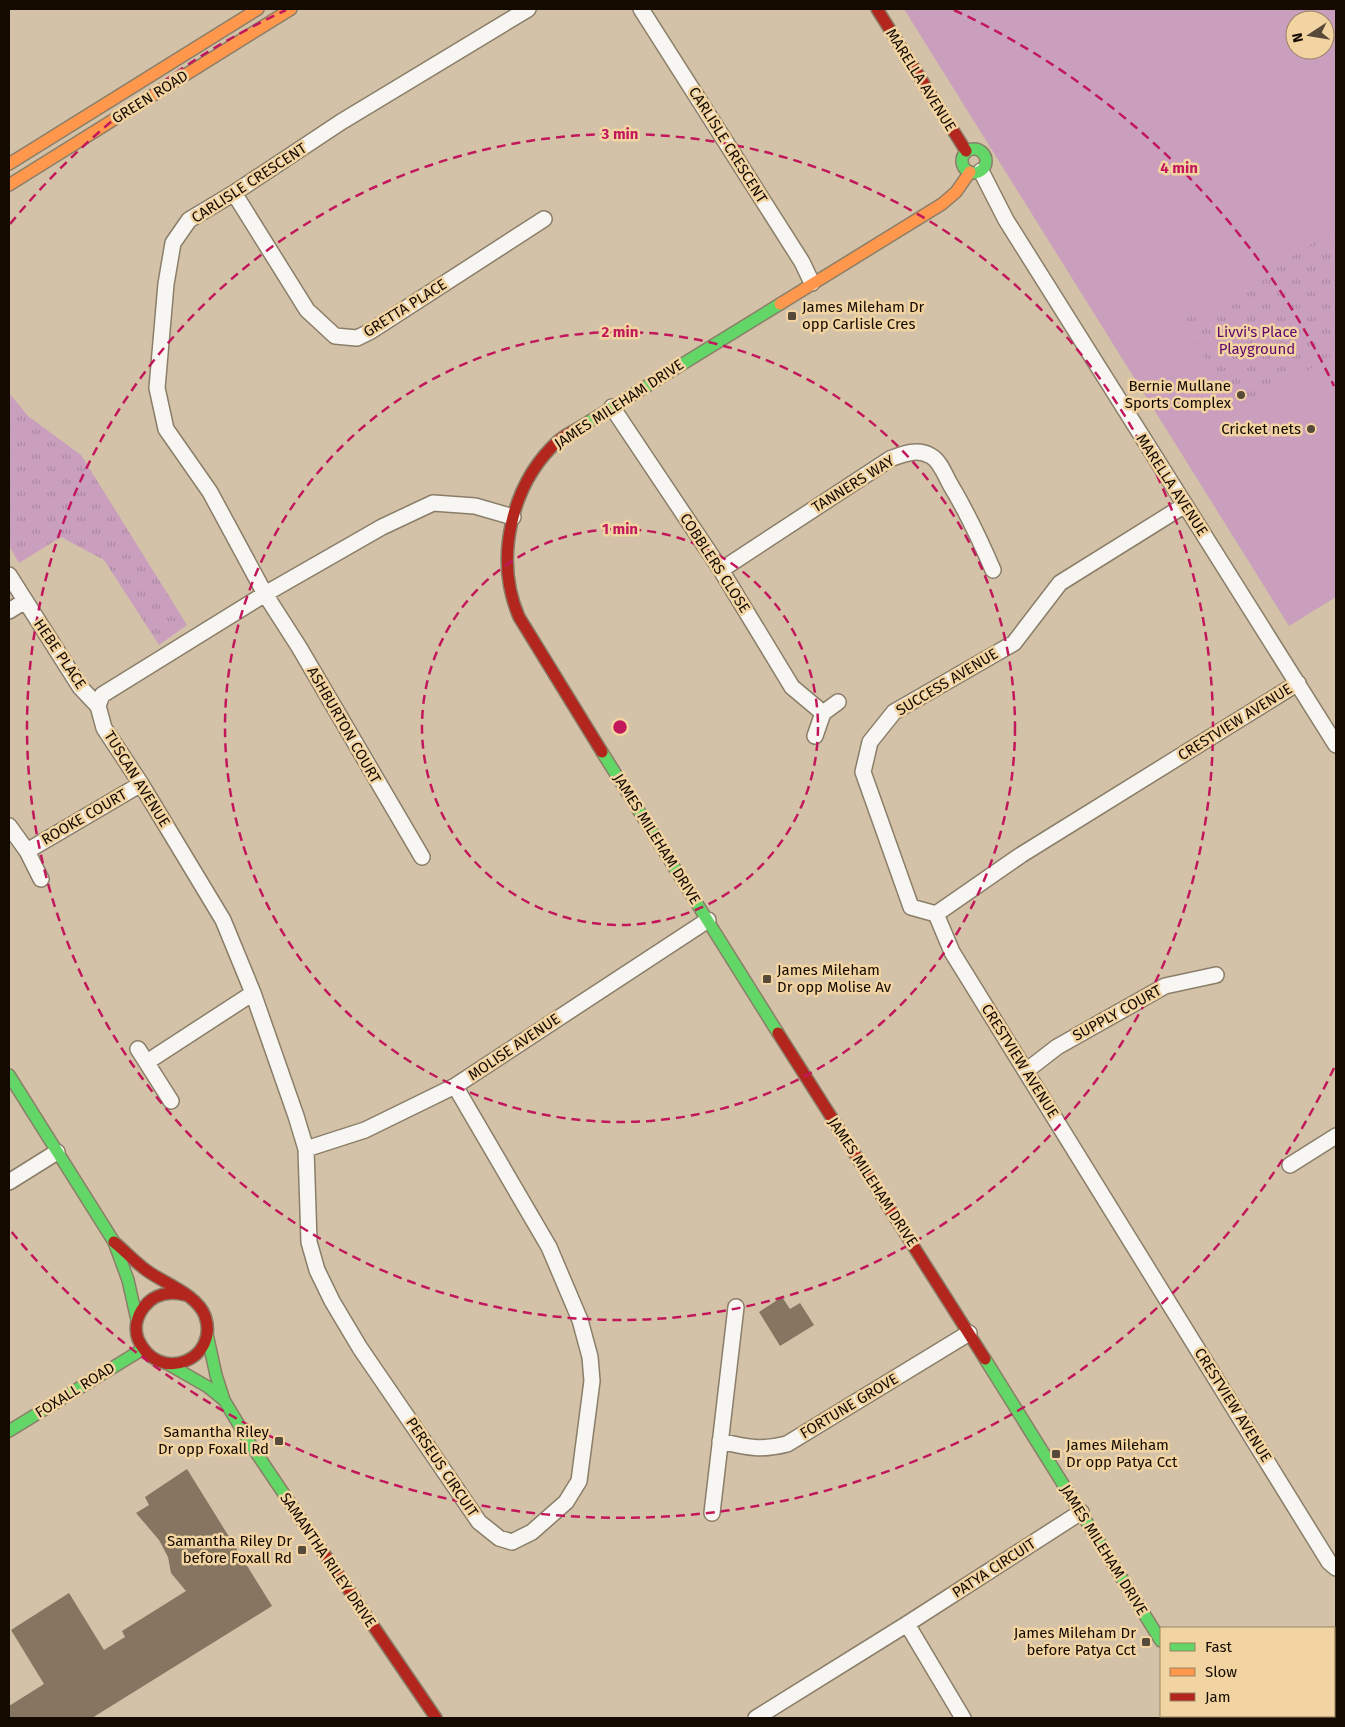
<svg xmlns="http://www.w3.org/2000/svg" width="1345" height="1727" font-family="'Fira Sans',sans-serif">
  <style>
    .grass { fill: #c99fbd; fill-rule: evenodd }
    .park { fill: url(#park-tufts) }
    .building { fill: #857561 }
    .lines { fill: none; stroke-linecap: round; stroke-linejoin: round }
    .lane-casing { stroke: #8a7e69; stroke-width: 10 }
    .street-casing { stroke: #8a7e69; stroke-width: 18 }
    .fast-casing { stroke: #8a7e69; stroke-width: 14 }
    .slow-casing { stroke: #8a7e69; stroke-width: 14 }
    .jam-casing { stroke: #8a7e69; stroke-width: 14 }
    .lane { stroke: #f8f6f2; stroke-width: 8 }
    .street { stroke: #f8f6f2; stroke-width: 15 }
    .fast { stroke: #63d668; stroke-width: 11 }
    .slow { stroke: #ff974d; stroke-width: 11 }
    .jam { stroke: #b3261e; stroke-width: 11 }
    .ring { fill: none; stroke: #c2185b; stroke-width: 2.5; stroke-dasharray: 9 6 }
    .poi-dot { fill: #574a3a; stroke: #f2d4a2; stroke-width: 2 }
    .labels { text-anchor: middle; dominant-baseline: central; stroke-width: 5; stroke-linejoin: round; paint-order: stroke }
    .street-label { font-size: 15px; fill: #140a00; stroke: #f2d4a2 }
    .poi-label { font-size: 15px; fill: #140a00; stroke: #f2d4a2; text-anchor: end }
    .park-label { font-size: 15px; fill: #5f066f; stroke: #f2d4a2 }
    .centre { fill: #c2185b; stroke: #f2d4a2; stroke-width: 2.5 }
    .ring-label { font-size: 15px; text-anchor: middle; font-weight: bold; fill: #c2185b; stroke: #f2d4a2; stroke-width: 5; stroke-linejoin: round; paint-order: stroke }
  </style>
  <defs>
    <pattern id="park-tufts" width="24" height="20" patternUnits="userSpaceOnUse" patternTransform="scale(1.25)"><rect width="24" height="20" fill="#c99fbd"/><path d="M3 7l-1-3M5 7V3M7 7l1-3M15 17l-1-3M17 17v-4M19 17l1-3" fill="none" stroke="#ac88a1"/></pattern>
  </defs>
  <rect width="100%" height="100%" fill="#d3c2a7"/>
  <path class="grass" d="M904,9H1336V597L1289,626ZM1295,20H1325V50H1295Z"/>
  <path class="park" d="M1336,229V352L1246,411L1226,389L1174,313L1188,303L1197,316Z
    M9,393L28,416L81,455L187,625L159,645L104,560L61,537L19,563L9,546Z"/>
  <path class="building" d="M782,1297L790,1309L800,1303L814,1325L780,1346L759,1312Z
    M187,1469L272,1606L92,1718H9V1706L44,1684L11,1630L69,1593L104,1650L125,1637L122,1631L186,1591L171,1573L168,1557L159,1540L136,1513L149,1505L145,1497Z"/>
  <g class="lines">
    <g class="lane-casing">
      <path id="lane" d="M1334,1707L1336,1706
        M1316,1718L1320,1716"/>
    </g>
    <g class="street-casing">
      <path id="street" d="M641,9L802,262L812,283
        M981,171L1006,220L1336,745
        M234,193L307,310L335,336L357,338L371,331L544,219
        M612,407L721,570L792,687L823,713
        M721,570L890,459C903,454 917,448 931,456C940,461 945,475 950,484C967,512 980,540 993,570
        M9,575L80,687L98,706
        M9,611L25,601
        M1298,683L1021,855L936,914L952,952L1329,1562L1336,1568
        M815,736L823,713L838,702
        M9,826L27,851L41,879
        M27,851L141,784
        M422,857L299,647L265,594L210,492L166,429L157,388L166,284L173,243L189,220L234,193L341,122L528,9
        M936,914L911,907L863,772L870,742L894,712L1014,643L1060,583L1185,505
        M138,1049L171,1101
        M147,1062L253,993
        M1026,1071L1057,1047L1165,986L1216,975
        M455,1086L549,1247L580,1320L590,1357L592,1381L579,1481L566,1502L532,1532L512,1542L499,1538L479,1522L360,1348L332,1301L317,1270L309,1242L306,1149L296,1116L253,993L223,920L141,784L104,728L98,706L102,695L265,594L382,527L433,503L475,506L513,517
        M306,1149L365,1130L455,1086L708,920
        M1290,1165L1336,1136
        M9,1182L57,1152
        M720,1441C746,1447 760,1451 787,1444L969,1333
        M712,1513L736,1307
        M907,1624L963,1718
        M756,1718L907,1624L1081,1512"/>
    </g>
    <g class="fast-casing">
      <path id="fast" d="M962 161a12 12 0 1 1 24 0a12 12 0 1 1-24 0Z
        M577,429L780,304
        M602,752L778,1033
        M9,1075L114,1242L128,1280L137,1320
        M207,1334L216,1375L224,1400L251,1445L325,1555
        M985,1359L1161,1641
        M168,1364L208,1387L224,1400
        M9,1431L143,1349"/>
    </g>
    <g class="slow-casing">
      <path id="slow" d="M9,164L258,9
        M9,185L291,9
        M780,304L942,204L956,192L970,172"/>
    </g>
    <g class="jam-casing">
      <path id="jam" d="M877,9L966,151
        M577,429C571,432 564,436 558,441C511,484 494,559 519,617L602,752
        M778,1033L985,1359
        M114,1242C125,1251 134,1261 146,1270C163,1283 197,1294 205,1316C220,1359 159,1386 138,1339C134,1328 137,1316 144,1307C154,1294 169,1291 185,1295
        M325,1555L436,1718
        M1208,1716L1209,1718"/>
    </g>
    <use href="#lane" class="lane"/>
    <use href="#street" class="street"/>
    <use href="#fast" class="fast"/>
    <use href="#slow" class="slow"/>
    <use href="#jam" class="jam"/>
  </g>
  <g class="ring">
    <circle cx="620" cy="727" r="198"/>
    <circle cx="620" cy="727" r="395"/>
    <circle cx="620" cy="727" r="593"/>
    <path d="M1334 1068A791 791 0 0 1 10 1230M10 224A791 791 0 0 1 286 10M954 10A791 791 0 0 1 1334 386"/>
  </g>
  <g class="poi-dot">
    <rect x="787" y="311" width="10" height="10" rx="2.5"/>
    <circle cx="1241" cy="395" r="5"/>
    <circle cx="1311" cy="429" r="5"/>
    <rect x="762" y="974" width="10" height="10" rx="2.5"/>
    <rect x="274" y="1436" width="10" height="10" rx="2.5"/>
    <rect x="1051" y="1449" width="10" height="10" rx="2.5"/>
    <rect x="297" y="1545" width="10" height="10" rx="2.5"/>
    <rect x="1141" y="1637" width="10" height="10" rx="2.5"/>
  </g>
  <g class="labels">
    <g class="street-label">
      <text transform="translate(921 80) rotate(58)">MARELLA AVENUE</text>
      <text transform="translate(150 97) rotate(-32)">GREEN ROAD</text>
      <text transform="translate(728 145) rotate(58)">CARLISLE CRESCENT</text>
      <text transform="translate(249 183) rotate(-33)">CARLISLE CRESCENT</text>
      <text transform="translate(405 308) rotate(-32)">GRETTA PLACE</text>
      <text transform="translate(619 404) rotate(-33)">JAMES MILEHAM DRIVE</text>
      <text transform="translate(853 484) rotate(-32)">TANNERS WAY</text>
      <text transform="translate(1172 485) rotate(57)">MARELLA AVENUE</text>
      <text transform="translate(715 563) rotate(57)">COBBLERS CLOSE</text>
      <text transform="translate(60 654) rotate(56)">HEBE PLACE</text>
      <text transform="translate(947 682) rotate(-31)">SUCCESS AVENUE</text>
      <text transform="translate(1235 722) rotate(-32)">CRESTVIEW AVENUE</text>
      <text transform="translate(344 725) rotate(60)">ASHBURTON COURT</text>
      <text transform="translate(137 779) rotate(58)">TUSCAN AVENUE</text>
      <text transform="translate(84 817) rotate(-30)">ROOKE COURT</text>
      <text transform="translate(657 839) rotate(58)">JAMES MILEHAM DRIVE</text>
      <text transform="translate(1117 1013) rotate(-29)">SUPPLY COURT</text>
      <text transform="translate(514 1047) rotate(-34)">MOLISE AVENUE</text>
      <text transform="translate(1020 1061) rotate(58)">CRESTVIEW AVENUE</text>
      <text transform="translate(873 1182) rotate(57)">JAMES MILEHAM DRIVE</text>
      <text transform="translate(75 1390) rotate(-32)">FOXALL ROAD</text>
      <text transform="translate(1233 1405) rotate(58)">CRESTVIEW AVENUE</text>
      <text transform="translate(849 1406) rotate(-31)">FORTUNE GROVE</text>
      <text transform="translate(442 1467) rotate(56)">PERSEUS CIRCUIT</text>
      <text transform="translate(1104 1550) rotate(58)">JAMES MILEHAM DRIVE</text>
      <text transform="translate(328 1560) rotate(56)">SAMANTHA RILEY DRIVE</text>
      <text transform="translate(994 1568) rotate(-33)">PATYA CIRCUIT</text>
    </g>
    <g class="poi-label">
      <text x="802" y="307" text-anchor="start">James Mileham Dr<tspan x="802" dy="17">opp Carlisle Cres</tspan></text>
      <text x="1231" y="386">Bernie Mullane<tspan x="1231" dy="17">Sports Complex</tspan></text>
      <text x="1301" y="429">Cricket nets</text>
      <text x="777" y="970" text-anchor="start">James Mileham<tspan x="777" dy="17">Dr opp Molise Av</tspan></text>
      <text x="269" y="1432">Samantha Riley<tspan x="269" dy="17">Dr opp Foxall Rd</tspan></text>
      <text x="1066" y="1445" text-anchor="start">James Mileham<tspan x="1066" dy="17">Dr opp Patya Cct</tspan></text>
      <text x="292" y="1541">Samantha Riley Dr<tspan x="292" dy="17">before Foxall Rd</tspan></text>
      <text x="1136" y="1633">James Mileham Dr<tspan x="1136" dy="17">before Patya Cct</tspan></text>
    </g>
    <g class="park-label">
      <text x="1257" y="332">Livvi's Place<tspan x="1257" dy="17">Playground</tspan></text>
    </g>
  </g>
  <circle cx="620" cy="727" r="8" class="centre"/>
  <g class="ring-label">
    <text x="620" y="139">3 min</text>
    <text x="1179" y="173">4 min</text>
    <text x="620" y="337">2 min</text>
    <text x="620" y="534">1 min</text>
  </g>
  <rect width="1345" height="1727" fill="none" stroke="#140a00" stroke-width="20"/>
  <rect x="1160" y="1627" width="175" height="90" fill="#f2d4a2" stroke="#998361"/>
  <rect x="1170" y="1643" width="25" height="8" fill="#63d668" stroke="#998361"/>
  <text x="1205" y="1652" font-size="15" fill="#140a00">Fast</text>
  <rect x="1170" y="1668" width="25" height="8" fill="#ff974d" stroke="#998361"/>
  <text x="1205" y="1677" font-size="15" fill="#140a00">Slow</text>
  <rect x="1170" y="1693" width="25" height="8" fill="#b3261e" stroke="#998361"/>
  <text x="1205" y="1702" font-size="15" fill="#140a00">Jam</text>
  <g transform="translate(1310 35) rotate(258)"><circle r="24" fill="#f2d4a2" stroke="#998361"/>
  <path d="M0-4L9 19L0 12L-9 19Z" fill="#574a3a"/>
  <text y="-8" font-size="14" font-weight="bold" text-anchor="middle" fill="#140a00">N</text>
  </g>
</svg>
